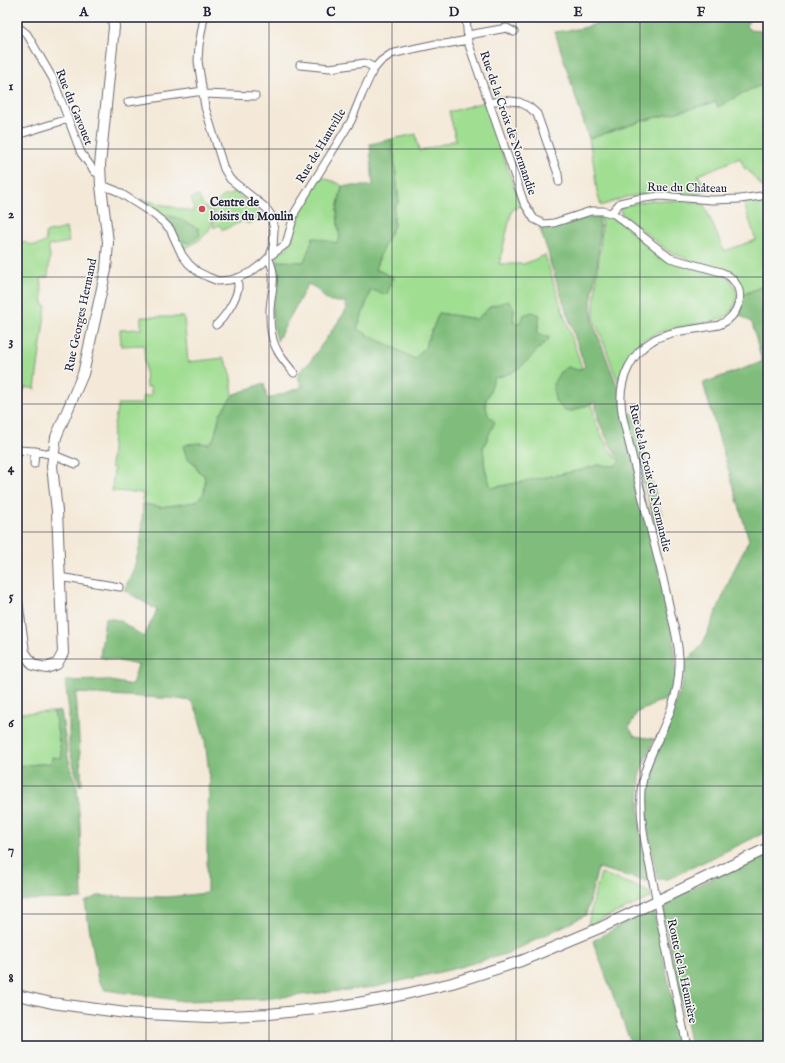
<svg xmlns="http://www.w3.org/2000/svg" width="785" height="1063" font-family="'IM FELL English',serif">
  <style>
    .green { fill: #a0de92; stroke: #618066 }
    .forest { fill: #80bd7c; stroke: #51705c }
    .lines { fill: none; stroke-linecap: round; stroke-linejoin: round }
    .street-casing { stroke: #6c6872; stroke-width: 9 }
    .secondary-casing { stroke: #6c6872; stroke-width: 12 }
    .street { stroke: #fff; stroke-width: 7 }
    .secondary { stroke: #fff; stroke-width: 10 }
    .grid { fill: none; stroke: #22223b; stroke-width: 1; stroke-opacity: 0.55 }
    .poi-dot { fill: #d1495b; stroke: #f6f6f2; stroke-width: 1.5 }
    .labels { text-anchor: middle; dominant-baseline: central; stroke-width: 3; stroke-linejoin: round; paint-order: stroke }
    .street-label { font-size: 12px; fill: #22223b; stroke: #f6f6f2 }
    .poi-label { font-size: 12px; font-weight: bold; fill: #22223b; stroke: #f6f6f2; text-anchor: start }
    .neatline { fill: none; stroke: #22223b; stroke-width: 1.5 }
    .grid-label { font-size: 13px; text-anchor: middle; font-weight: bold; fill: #22223b }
  </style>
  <rect width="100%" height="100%" fill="#f6f6f2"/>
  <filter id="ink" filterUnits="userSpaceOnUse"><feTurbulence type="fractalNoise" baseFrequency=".025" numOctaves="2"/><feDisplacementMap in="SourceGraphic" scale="8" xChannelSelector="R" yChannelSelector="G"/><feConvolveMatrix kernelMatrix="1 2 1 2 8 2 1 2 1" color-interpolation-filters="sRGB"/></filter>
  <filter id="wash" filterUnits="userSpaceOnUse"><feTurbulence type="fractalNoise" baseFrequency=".012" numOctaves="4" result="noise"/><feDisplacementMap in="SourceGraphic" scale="16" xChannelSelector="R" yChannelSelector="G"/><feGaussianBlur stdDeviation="0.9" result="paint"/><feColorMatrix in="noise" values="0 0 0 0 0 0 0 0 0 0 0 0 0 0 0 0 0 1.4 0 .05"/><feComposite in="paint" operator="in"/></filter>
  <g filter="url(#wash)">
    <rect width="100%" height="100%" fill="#f4e9d8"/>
    <path class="green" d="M768,83V190H765L747,169H745L740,158L698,175L705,186L702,195L652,193L626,197L601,206L597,192L594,167L589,139L642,121L717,102L718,107C734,98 750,88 768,83Z
      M484,102L521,206L512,210L499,264H524L545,255L562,309L582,368L578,370L572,411L592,403L596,423L607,446L619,461L615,466L597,465L582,470L491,488L485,469L483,448L488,437V415L485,403L490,391L494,378C521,373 529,357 548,340L549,337L540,335L537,333L540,315H524L519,324L513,322L514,308L491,306L477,319L439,313L425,347L415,359L357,329L371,290L393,277L375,269L383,248L394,225V207L399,202L392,139L416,134L419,151L456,140L449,112Z
      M319,176L340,184L342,186L337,210L338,226L340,237L337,244L304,262L277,261V254L286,249L292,239L298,214Z
      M234,191L264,217L247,224L245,220L223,230L219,225L214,228L213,227L215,218L213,208C218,201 221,195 230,195Z
      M199,196C201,203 204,208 212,211C217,230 199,242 183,249L167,215L164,217L140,199L192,212L194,207L191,198Z
      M768,197V284L742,295L738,281L732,274L724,269L696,263L668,251L621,213L620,209L623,206L651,200L703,202L724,251L756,240L743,201Z
      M601,214H603L614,218L668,260L700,270L719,274L729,278L735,287L737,294L736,303L730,314L723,318L710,322L679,327L657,333L645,339L634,351L624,368L619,383L614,371L602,338L594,320V304L602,232Z
      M66,228L69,242L48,246L50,255L48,277L41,278L43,304L46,306L35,389L25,387L24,391L17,390V240C31,243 32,250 46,241L45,233Z
      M141,317H184L188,362L224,358L230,370L233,395L220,414L214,438L209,444L200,443L188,444L187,458L194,463L198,471L204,474L205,482L204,493L195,502L161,507L143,504V493L112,491L114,468L111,467L113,430L118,404H142L143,396H151V387H146L144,345L121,346L120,330L141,329Z
      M54,712L62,758L52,763L17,766V713Z
      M601,873C611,877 647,889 652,895L650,898L588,925L593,900Z"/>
    <path class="forest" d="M618,17H750L747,26L749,30L760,31L768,35V83C750,88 734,98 718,107L716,102L642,121L589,139L555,32L583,28Z
      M392,139L399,202L394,207V225L383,248L375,269L393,277L387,295L371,290L357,329L415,359L425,347L439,313L477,319L491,306L508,301L514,308L513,322L519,323L524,315L532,312L540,315L537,333L540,335L549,337L548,340C529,357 522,373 494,378L490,391L485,403L488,415L495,422L483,448L485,469L491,488L582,470L597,465L615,466L620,460L609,443L599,422L595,402L572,411L564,410L555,401L553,384L560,372L568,367L578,370L585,367L550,262C549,250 542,239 540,227L560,226L599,214L600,231L597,265L591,303L593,323L616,383L619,388L670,618L675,651L676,674L670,695L663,701L655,703L650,707L637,712L629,728L635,736L654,739L640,773L639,809L641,841L650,882L598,868L586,915L509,953L449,970L375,987L264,999L183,1001L105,990L98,980L85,902L98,896L168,897L207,893V818L210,781L205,741L197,711L191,701L178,699L76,693L82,785H79L69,748V711L65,681L106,680L132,685L138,665L100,657L105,618L119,620L144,637L157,610L124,590L134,568L141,541L143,504L161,507L195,502L204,493L205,482L204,475L198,471L194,463L187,458L183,446C191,443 200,443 209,444L214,438L220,414L233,395L264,383L267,399L302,387L297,374L309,363L347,309L345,302H338L327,300L316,288L308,284L277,341L274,327L272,310L275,290L277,261L304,262L313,237L337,243L340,237L338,226L337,210L342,186H373L370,144Z
      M167,215L177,218L198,228L200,235L190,243L179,241L168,222L164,217Z
      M768,284V831L668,879H657L648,830L645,801L647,783L653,760L670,720L681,688L685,674L684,662L696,652L704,641L733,572L749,540L703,383L762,362L752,323L740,315L742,305V295Z
      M633,413L662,516L657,531L625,415Z
      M61,711L68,757L77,787L80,824L82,899L17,900V766L51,763L52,757L62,758L54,712Z
      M768,852V1046H691L663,915L664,903L671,898Z
      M645,911H650L654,913L682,1046H632L595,947L593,941Z"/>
  </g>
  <g filter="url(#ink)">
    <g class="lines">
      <g class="street-casing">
        <path id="street" d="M204,17L199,45L198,61L205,107L224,169L230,179L266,208L271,215L274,230L273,247L270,256
          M466,17L468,42L524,203L534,219L544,224L554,223L591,211H603L614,214L622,220L670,258L721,272C725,274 729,275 732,279C747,294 738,317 719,325C716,326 711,326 707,327C697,329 686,330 676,332C668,334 659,336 652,341C632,353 620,378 621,401C621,406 622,412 623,418C634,465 646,512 658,559C663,577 667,596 671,614C675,629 678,642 679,657C680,675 677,692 671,709C662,735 643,764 641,791C639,824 648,855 654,887C664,940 676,993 687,1046
          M17,26L27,34L53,79L81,153L95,172L100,173
          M468,35L507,28L514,32
          M300,65L330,68L365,63L375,68
          M203,94L255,96
          M128,102L203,91
          M490,103L500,100L519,102L529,107L537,114L558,174L559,182
          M17,135L68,119
          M101,186L107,187L117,191L153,214L163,222L170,229L182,255L189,264L198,272L208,277L218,281L230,280L240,277L251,272L263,263L270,256L286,244L295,212L351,121L362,94L373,70L381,61L391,54L417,48L436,44H445L468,40
          M611,213L620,203L637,199L660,196L712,200L740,199L768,195
          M268,258C278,275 271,292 270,310C270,318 270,328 272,335C274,350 285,362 294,373
          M216,325C225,317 236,300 238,288C238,285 238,281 237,278
          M17,450L35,451L54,455L76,464
          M34,464L35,451
          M59,577L120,587"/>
      </g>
      <g class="secondary-casing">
        <path id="secondary" d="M17,601L24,652L33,665L46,668L57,664L63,653L57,511L52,466L56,437L83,374L106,270L108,242L101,186L100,165L114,27L113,17
          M17,995L52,1003L126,1013L209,1017L269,1014L334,1007L393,997L452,983L521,961L602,927L768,848"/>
      </g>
      <use href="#street" class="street"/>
      <use href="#secondary" class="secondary"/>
    </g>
  </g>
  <path class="grid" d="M146,17V1046M269,17V1046M392,17V1046M516,17V1046M640,17V1046M17,149H768M17,277H768M17,404H768M17,532H768M17,659H768M17,786H768M17,914H768"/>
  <circle class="poi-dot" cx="202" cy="209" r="4"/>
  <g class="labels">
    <g class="street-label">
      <text transform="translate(74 107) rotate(68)">Rue du Gavouet</text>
      <text transform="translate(508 123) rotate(71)">Rue de la Croix de Normandie</text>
      <text transform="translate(321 146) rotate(-59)">Rue de Hautville</text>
      <text transform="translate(687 188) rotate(1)">Rue du Château</text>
      <text transform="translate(81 315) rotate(-78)">Rue Georges Hermand</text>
      <text transform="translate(650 478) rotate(77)">Rue de la Croix de Normandie</text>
      <text transform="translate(682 971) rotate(78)">Route de la Heunière</text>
    </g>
    <g class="poi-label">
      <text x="210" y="202">Centre de<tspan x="210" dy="14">loisirs du Moulin</tspan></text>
    </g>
  </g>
  <rect width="785" height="1063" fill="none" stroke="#f6f6f2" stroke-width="44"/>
  <rect x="22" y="22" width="741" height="1019" class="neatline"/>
  <g class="grid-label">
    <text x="84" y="16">A</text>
    <text x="207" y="16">B</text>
    <text x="331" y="16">C</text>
    <text x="454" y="16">D</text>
    <text x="578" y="16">E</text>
    <text x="701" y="16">F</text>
    <text x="11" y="90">1</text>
    <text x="11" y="218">2</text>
    <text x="11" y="345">3</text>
    <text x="11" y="472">4</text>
    <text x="11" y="600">5</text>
    <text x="11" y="727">6</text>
    <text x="11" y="854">7</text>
    <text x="11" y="982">8</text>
  </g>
</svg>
